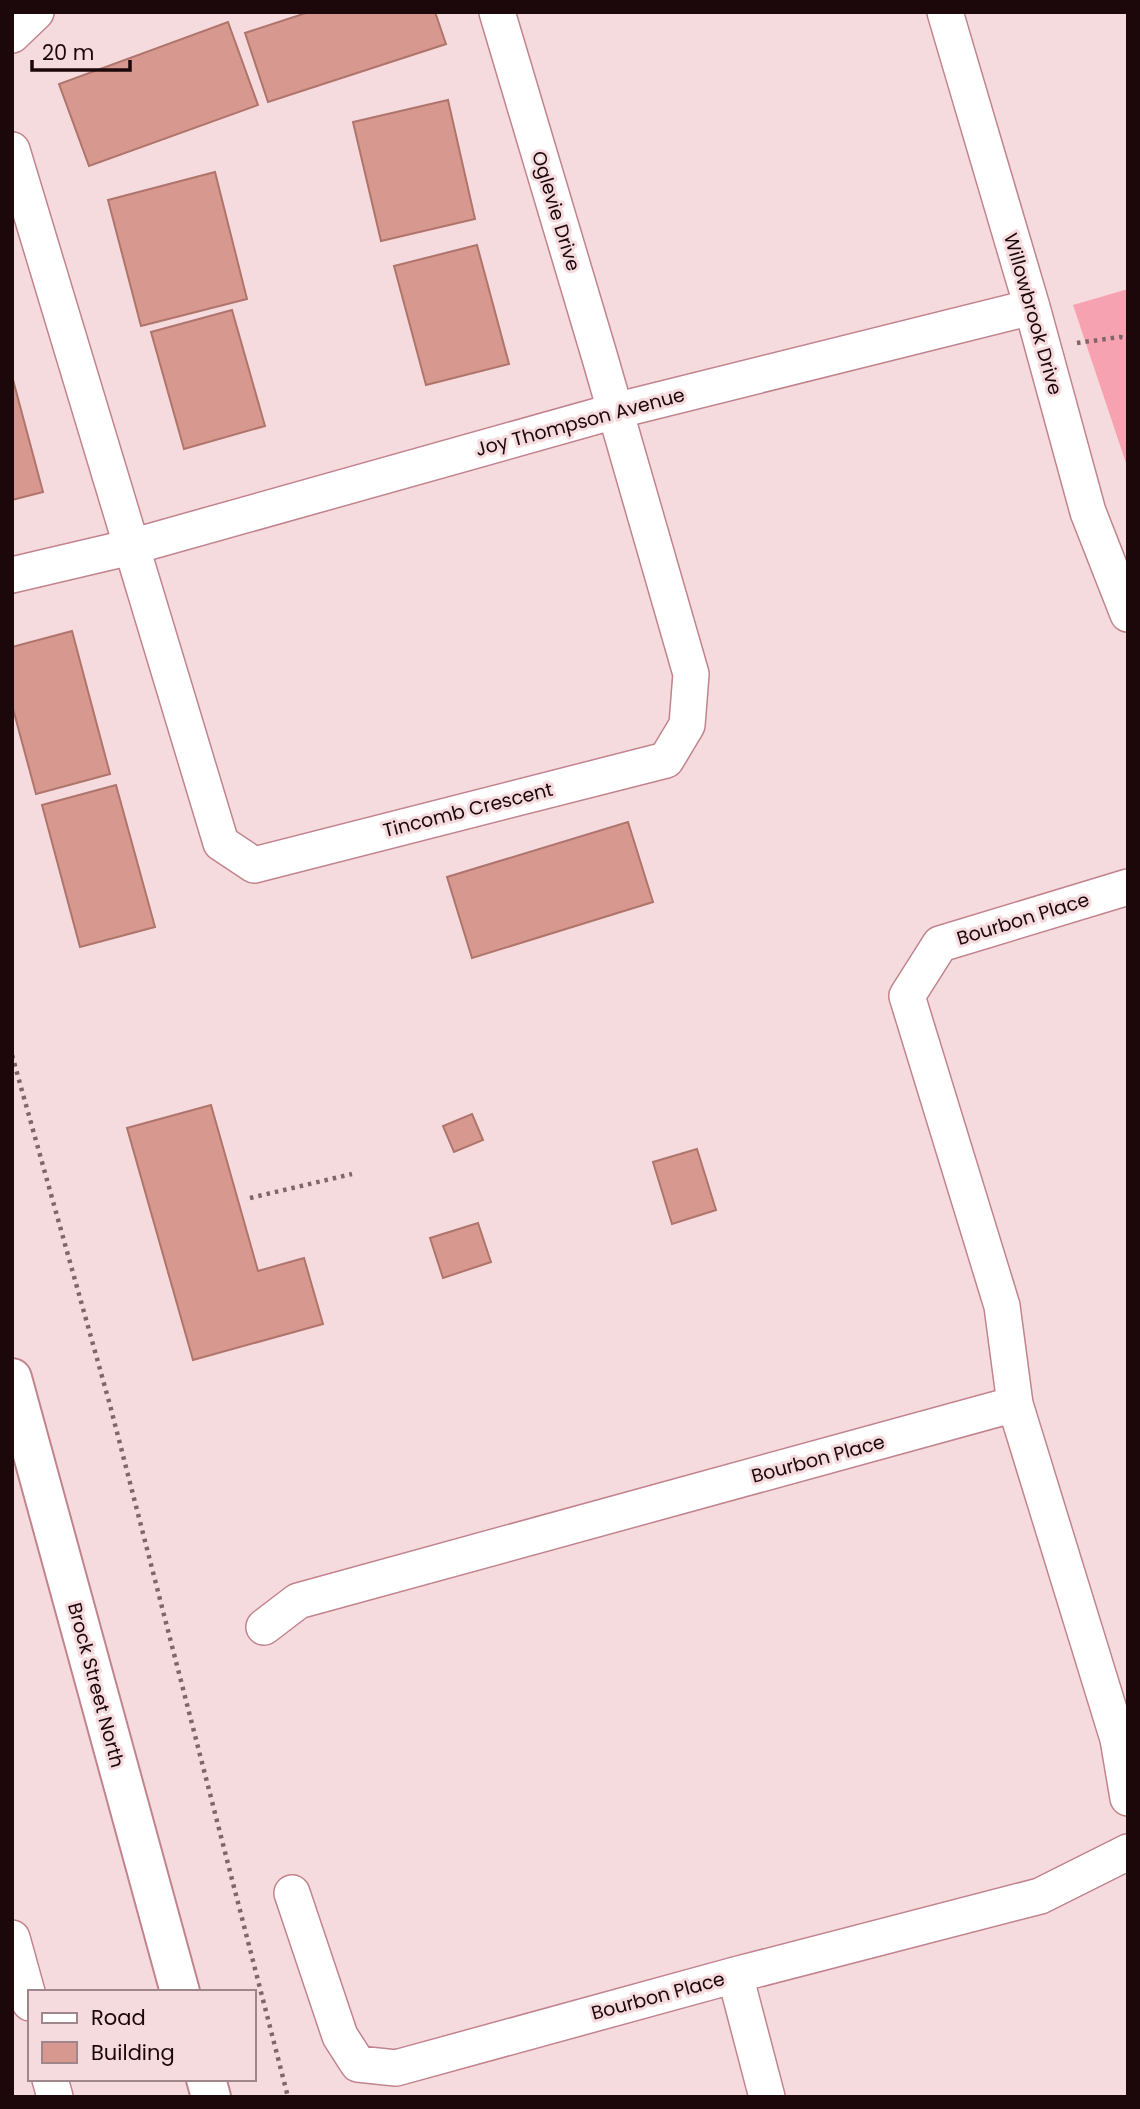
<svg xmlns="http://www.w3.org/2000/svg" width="1140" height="2109" font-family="Poppins,sans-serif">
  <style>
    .green { fill: #f7a2b0 }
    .building { fill: #d7998f; stroke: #af746b; stroke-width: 2 }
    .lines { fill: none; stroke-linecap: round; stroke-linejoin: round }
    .minor-casing { stroke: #c1848d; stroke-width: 38 }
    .primary-casing { stroke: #c1848d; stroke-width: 42 }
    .path { stroke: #7e676a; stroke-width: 4.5; stroke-dasharray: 3.5 5; stroke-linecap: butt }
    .minor { stroke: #fff; stroke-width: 35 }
    .primary { stroke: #fff; stroke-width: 38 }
    .labels { text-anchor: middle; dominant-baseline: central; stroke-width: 6; stroke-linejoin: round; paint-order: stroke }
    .street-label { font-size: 19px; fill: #1c070b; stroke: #f6dbde }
  </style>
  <rect width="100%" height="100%" fill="#f6dbde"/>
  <path class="green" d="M1128,289V469L1073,305Z"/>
  <path class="building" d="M309,12H435L446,44L268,102L245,33Z
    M228,22L258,105L89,166L59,84Z
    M448,100L475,219L381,241L353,122Z
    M215,172L247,299L141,326L108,200Z
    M477,245L509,364L426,385L394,266Z
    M232,310L265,426L184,449L151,332Z
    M12,376L43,492L12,500Z
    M72,631L110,774L36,794L12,705V647Z
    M116,785L155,927L80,947L42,805Z
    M628,822L653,902L472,958L447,877Z
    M211,1105L258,1271L304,1258L323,1324L193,1360L127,1128Z
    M472,1114L483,1140L454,1152L443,1126Z
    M697,1149L716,1210L672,1224L653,1162Z
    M478,1223L491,1262L443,1278L430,1238Z"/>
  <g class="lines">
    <g class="minor-casing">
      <path id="minor" d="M945,12L1032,307L1088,512L1128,614
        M12,35L36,12
        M12,150L221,843L254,865L666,760L687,725L691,674L600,358L497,12
        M12,575L131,547L615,411L1032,307
        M1128,887L940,944L907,996L1002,1306L1015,1404L1118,1739L1128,1798
        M264,1627L298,1601L1015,1404
        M292,1893L340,2036L358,2064L396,2068L735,1975L1040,1896L1128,1852
        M12,1938L30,2003
        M735,1975L767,2097
        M50,2079L55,2097"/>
    </g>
    <g class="primary-casing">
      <path id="primary" d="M12,1378L180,1992
        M206,2079L211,2097"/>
    </g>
    <path class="path" d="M1077,343L1120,337L1128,339
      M12,1055L110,1405L288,2097
      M250,1198L352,1174"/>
    <use href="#minor" class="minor"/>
    <use href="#primary" class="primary"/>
  </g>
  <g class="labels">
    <g class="street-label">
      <text transform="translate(556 211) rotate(73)">Oglevie Drive</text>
      <text transform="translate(1033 314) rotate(74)">Willowbrook Drive</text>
      <text transform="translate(580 422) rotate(-15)">Joy Thompson Avenue</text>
      <text transform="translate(468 810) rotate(-14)">Tincomb Crescent</text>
      <text transform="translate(1023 919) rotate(-17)">Bourbon Place</text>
      <text transform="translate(818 1459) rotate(-15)">Bourbon Place</text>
      <text transform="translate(96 1685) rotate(75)">Brock Street North</text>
      <text transform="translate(658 1996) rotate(-15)">Bourbon Place</text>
    </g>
  </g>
  <rect width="1140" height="2109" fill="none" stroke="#1c070b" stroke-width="28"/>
  <rect x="28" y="1990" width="228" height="91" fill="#f6dbde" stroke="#9f868a" stroke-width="2"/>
  <rect x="42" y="2013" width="35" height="10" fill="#ffffff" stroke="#9f868a" stroke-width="2"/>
  <text x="91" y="2025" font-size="21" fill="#1c070b">Road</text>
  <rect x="42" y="2042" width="35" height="21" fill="#d7998f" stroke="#9f868a" stroke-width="2"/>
  <text x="91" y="2060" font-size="21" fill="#1c070b">Building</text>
  <path d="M32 60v10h98v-10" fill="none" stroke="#1c070b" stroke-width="3.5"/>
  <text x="42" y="60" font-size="21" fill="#1c070b" stroke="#f6dbde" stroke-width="5" paint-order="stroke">20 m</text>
</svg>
